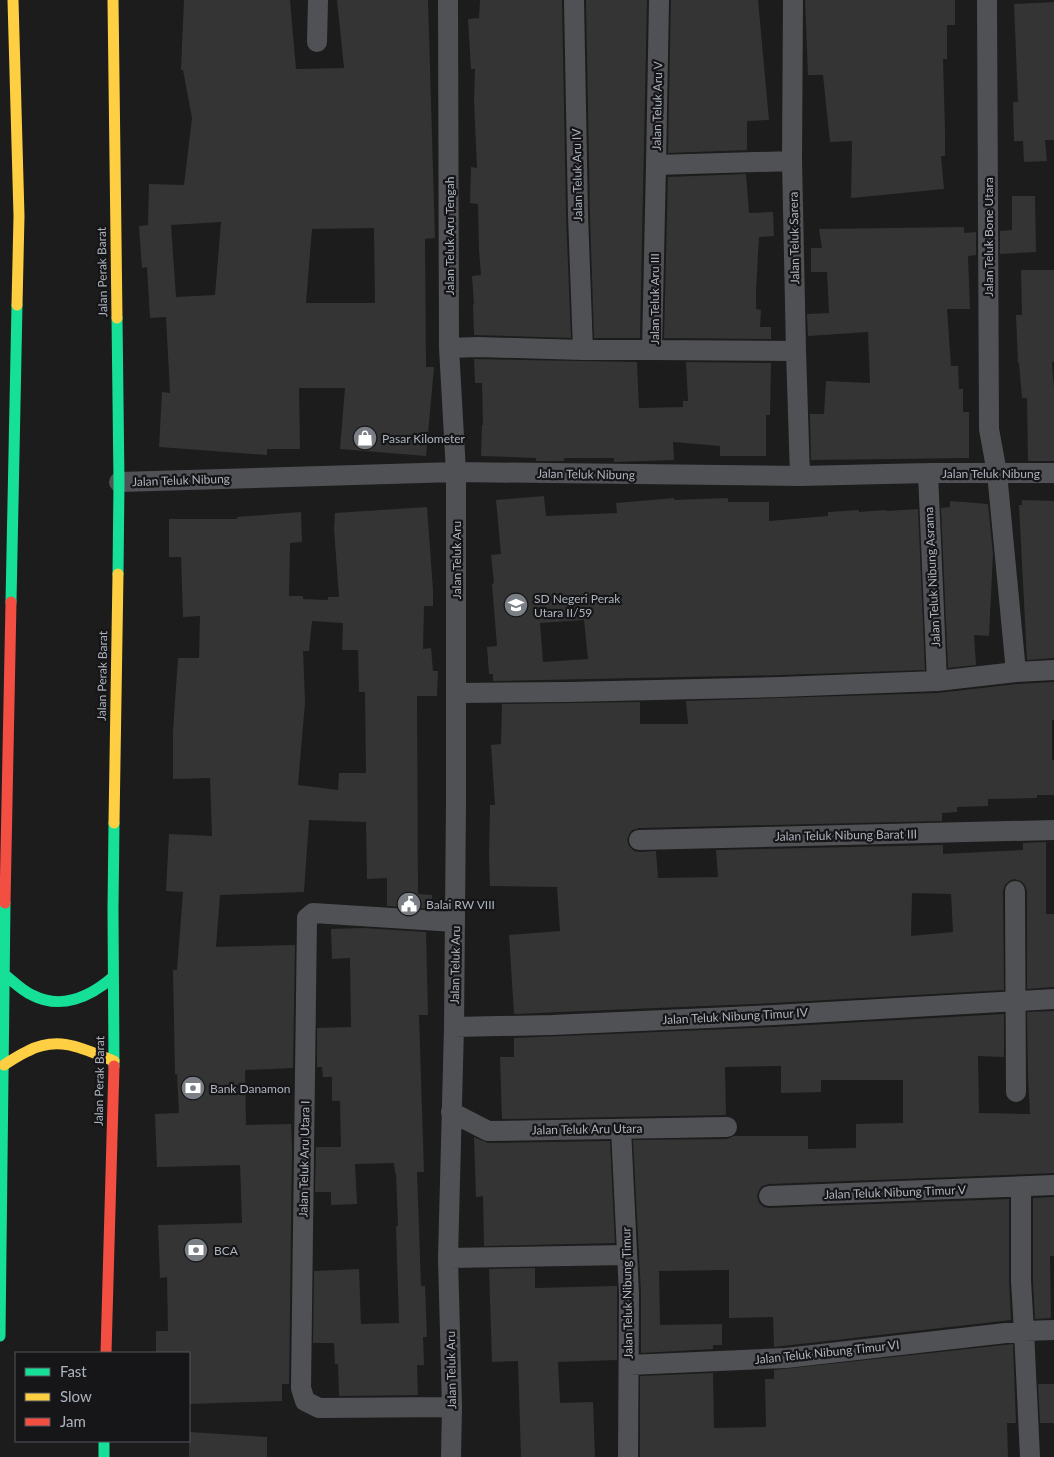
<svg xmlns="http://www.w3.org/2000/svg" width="1054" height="1457" font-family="Lato,sans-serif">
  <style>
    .building { fill: #343434; fill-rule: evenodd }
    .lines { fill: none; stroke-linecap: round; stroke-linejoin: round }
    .street { stroke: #505155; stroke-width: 20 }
    .fast { stroke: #16e098; stroke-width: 11 }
    .slow { stroke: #ffcf43; stroke-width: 11 }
    .jam { stroke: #f24e42; stroke-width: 11 }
    .labels { text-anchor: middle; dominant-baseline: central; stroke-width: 4.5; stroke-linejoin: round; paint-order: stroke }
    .street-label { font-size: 12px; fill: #adb3bd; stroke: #161618 }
    .poi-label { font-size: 12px; fill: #adb3bd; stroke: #161618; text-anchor: start }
  </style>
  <rect width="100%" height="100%" fill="#1c1c1c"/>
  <path class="building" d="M184,0H290L296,69L344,68L337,0H428L435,238L425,239L426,367H434L426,456L340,449L345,388H299L300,449H267V455L159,447L162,392L170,393L166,317L150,318L147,267L142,268L139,226L148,225L149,184L184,185L192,118L183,70H181ZM221,222L215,295L176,297L171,225ZM374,228L375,303H306L312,229Z
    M480,0H562L566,215L571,338L474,335L473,304H474L472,276L481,275L479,250L478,204L470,203L471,167L477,168L474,101L475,69H471L468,19L479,18Z
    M586,0H647L640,338H594L590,215Z
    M671,0H758L769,120L747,121V150L668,153Z
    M805,0H955V25H947V59H943L945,130V156H941L944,189L851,198L852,141L830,142L823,75H808Z
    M1054,2V140H1045L1047,161L1024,162L1023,141H1014L1013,102H1018L1014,4Z
    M746,174L749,213L773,212L774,236L759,237L756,291V309L761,310L760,327H771V339L664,338L668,177Z
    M1012,196H1035L1036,252L1000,254V231L1012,230Z
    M964,227V233L976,232V255L968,256L970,309H947L951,366H958L959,389H963V412H969V458L811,460L810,414H824L826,381L870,383L868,332L808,336L807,314L829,313L827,272H811V248H822L819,229Z
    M1021,270H1054V362H1052L1054,389V461H1028L1027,398H1022L1019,363H1018L1016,315H1022Z
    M474,359L637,362L639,408L683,407V401H688L686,362L771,363L770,415H766V456H720V446L673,442L674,460L614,462V458H564V461H536V458L481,456L482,425H483L482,383H475Z
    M544,496L546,516L617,513L616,503L674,498V500L728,498V502H769V521L828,516V512L859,510V512L886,510V511L918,509L925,670L780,675L493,681V674H489L487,647L497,646L492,584L494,583L491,555L501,554L496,500ZM584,620L588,659L543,662L540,623Z
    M1022,500L1054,501V658L1027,660L1019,505H1022Z
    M950,501L988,504L993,554L989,636L974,635L976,665L948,668L941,508L950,507Z
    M427,507L433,590V606H424L423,649L431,648L433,671H438L437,696H417L418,894L432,895V909L387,906V878L367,879L366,822L309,820L304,892L220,895L216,947L295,945L293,1068L245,1070L246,1125L291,1124L292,1147L289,1384H282V1401L189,1404V1353H156V1331H168L167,1277L160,1278L158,1225L242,1223L240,1165L157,1167L155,1114L179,1113L177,1074H175L173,970H177L183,892L166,891L169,834L212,836L210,778L173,779V731L178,658H199L200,616L183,617L181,557H169V519H237V517L301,512L302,542L290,543L289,596H303V599L328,600V597H339L334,529L335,513ZM312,621L343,623L342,650H358L359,692H365L366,773H339L338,790L298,785L305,703L303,651H309Z
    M1054,682V720H1052V760H1054V795H1037V798L988,799V806L957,807V812L942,813V821L639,828L632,830L629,834L627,840L629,846L634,851L639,852L656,851L658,878L718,877L716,850L943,845V854L1023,850V843L1046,842V914H1054V987L1027,989V891L1025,885L1021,881L1014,879L1009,881L1005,885L1003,891L1004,990L773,1003L514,1014L509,935L560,931L557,887L490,886L489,856L490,805H495L491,745L501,744L502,704L640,702V724H688L686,701L938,693L1017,684ZM912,893L951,894L953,932L911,936Z
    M363,928L426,932L428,1015H419L424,1172H417L421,1286H425L427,1337H423L424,1365H417L418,1395L339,1396L338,1364H335L334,1343H313L314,1271L359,1269L361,1324L399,1323L396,1226H398L396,1173H395L394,1163L355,1164L357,1204L331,1205V1192H315L316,1147H341L340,1101H332V1077H323L322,1067H317V1028L351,1027L350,958L332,959L331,929Z
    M1054,1011V1173L769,1184L762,1186L759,1190L757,1196L759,1203L764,1207L769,1208L1009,1199V1281L1011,1320L774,1347L773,1317L729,1318V1270L659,1271L660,1325L722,1324V1345H713V1349L641,1353V1293L633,1140L727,1139L734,1136H808V1149L856,1148V1124L903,1123V1080H821V1092L781,1093V1066L725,1067L726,1115L502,1119L500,1057H514V1038L775,1027L1004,1014V1057L978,1056L979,1113L1030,1114L1028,1077L1027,1012Z
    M474,1137L488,1143L610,1141L615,1243L484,1246L483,1196L476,1197Z
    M1054,1197V1256H1050L1051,1318L1035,1319L1033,1281V1198Z
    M535,1268V1288L617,1286V1360L558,1362L560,1403L593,1402L595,1457H521L518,1361L492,1362L489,1269Z
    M1013,1344L1016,1423H1007L1008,1457H640V1376L713,1373L714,1428L766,1427L765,1379H774V1370Z
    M1038,1384H1054V1423H1040Z
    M189,1432L267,1437V1457H189Z"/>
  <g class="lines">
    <path class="street" d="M448,0L449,348L456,472V802L454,1027L448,1258L452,1407L451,1457
      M574,0L578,215L583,350
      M659,0L656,165L792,161
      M793,0L792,161L796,351L800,476
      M987,0L989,429L997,473L1016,672
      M317,42L318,0
      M656,165L652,350L796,351
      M449,348L478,347L583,350H652
      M928,473L937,681
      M119,482L456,472L800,476L928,473H1054
      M456,693L569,692L780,687L937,681L1016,672L1054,670
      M639,840L1054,830
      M1015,891L1016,1092
      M454,1027L552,1025L774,1015L1054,999
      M451,1112L488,1131L727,1127
      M621,1129L629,1294L628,1457
      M1021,1187V1281L1024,1331L1030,1457
      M769,1196L1054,1185
      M448,1258L627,1255
      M629,1365L786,1358L1024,1331L1054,1330
      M452,1407L319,1408L305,1401L301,1388L307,918L313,913L455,922"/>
    <path class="fast" d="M117,318L119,482L118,574
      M11,602L17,305
      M4,974C13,981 21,990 32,995C61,1010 90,997 113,977
      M114,1066L113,909L114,823
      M0,1336L5,903
      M104,1441V1457"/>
    <path class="slow" d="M13,0L19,216L17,305
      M113,0L117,318
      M114,823L118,574
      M4,1065C12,1060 19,1055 28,1051C59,1035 84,1049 114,1061"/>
    <path class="jam" d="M5,903L11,602
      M106,1353L114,1066"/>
  </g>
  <defs>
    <g id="shop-disc" transform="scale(1.25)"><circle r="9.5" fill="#7a7e85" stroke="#161618"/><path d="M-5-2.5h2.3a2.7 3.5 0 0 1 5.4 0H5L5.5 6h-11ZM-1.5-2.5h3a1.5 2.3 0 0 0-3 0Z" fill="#fff"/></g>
    <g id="school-disc" transform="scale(1.25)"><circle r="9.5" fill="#7a7e85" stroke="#161618"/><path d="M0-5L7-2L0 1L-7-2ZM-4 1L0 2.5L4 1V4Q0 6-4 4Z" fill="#fff"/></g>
    <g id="civic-disc" transform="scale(1.25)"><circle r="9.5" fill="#7a7e85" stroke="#161618"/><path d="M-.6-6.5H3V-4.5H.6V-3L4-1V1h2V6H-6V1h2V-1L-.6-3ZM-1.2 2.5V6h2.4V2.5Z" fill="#fff"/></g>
    <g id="bank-disc" transform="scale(1.25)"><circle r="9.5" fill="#7a7e85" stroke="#161618"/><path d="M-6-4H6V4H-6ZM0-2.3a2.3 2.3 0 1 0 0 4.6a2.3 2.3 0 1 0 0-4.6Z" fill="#fff"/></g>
  </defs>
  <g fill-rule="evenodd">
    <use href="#shop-disc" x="365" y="438"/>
    <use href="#school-disc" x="516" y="605"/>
    <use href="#civic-disc" x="409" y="904"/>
    <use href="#bank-disc" x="193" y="1088"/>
    <use href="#bank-disc" x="196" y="1250"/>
  </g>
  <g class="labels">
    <g class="street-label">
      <text transform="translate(657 106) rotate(-89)">Jalan Teluk Aru V</text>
      <text transform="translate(577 175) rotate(-91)">Jalan Teluk Aru IV</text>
      <text transform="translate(449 236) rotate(-90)">Jalan Teluk Aru Tengah</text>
      <text transform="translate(988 237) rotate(-90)">Jalan Teluk Bone Utara</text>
      <text transform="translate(794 238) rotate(-91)">Jalan Teluk Sarera</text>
      <text transform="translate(102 272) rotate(-91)">Jalan Perak Barat</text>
      <text transform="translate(654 299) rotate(-90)">Jalan Teluk Aru III</text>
      <text x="991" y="473">Jalan Teluk Nibung</text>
      <text transform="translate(586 474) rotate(1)">Jalan Teluk Nibung</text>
      <text transform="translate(181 480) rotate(-2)">Jalan Teluk Nibung</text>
      <text transform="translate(456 560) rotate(-90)">Jalan Teluk Aru</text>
      <text transform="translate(932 577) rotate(-93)">Jalan Teluk Nibung Asrama</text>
      <text transform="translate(102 676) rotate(-89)">Jalan Perak Barat</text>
      <text transform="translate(846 835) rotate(-1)">Jalan Teluk Nibung Barat III</text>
      <text transform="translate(455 965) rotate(-89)">Jalan Teluk Aru</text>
      <text transform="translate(735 1016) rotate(-3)">Jalan Teluk Nibung Timur IV</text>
      <text transform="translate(99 1081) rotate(-89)">Jalan Perak Barat</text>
      <text transform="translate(587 1129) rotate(-1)">Jalan Teluk Aru Utara</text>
      <text transform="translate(304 1159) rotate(-89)">Jalan Teluk Aru Utara I</text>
      <text transform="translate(895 1192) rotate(-2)">Jalan Teluk Nibung Timur V</text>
      <text transform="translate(627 1293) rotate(-91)">Jalan Teluk Nibung Timur</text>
      <text transform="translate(827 1352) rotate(-6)">Jalan Teluk Nibung Timur VI</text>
      <text transform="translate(451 1370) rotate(-91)">Jalan Teluk Aru</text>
    </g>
    <g class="poi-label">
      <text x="382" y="438">Pasar Kilometer</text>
      <text x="534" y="598">SD Negeri Perak<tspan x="534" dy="14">Utara II/59</tspan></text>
      <text x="426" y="904">Balai RW VIII</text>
      <text x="210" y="1088">Bank Danamon</text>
      <text x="214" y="1250">BCA</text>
    </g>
  </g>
  <rect x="15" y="1352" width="175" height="90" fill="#161618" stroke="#52555a"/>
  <rect x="25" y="1368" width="25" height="8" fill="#16e098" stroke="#52555a"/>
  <text x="60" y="1377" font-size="15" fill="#adb3bd">Fast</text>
  <rect x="25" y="1393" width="25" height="8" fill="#ffcf43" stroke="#52555a"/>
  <text x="60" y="1402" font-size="15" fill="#adb3bd">Slow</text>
  <rect x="25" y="1418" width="25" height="8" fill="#f24e42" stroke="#52555a"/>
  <text x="60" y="1427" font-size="15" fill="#adb3bd">Jam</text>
</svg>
